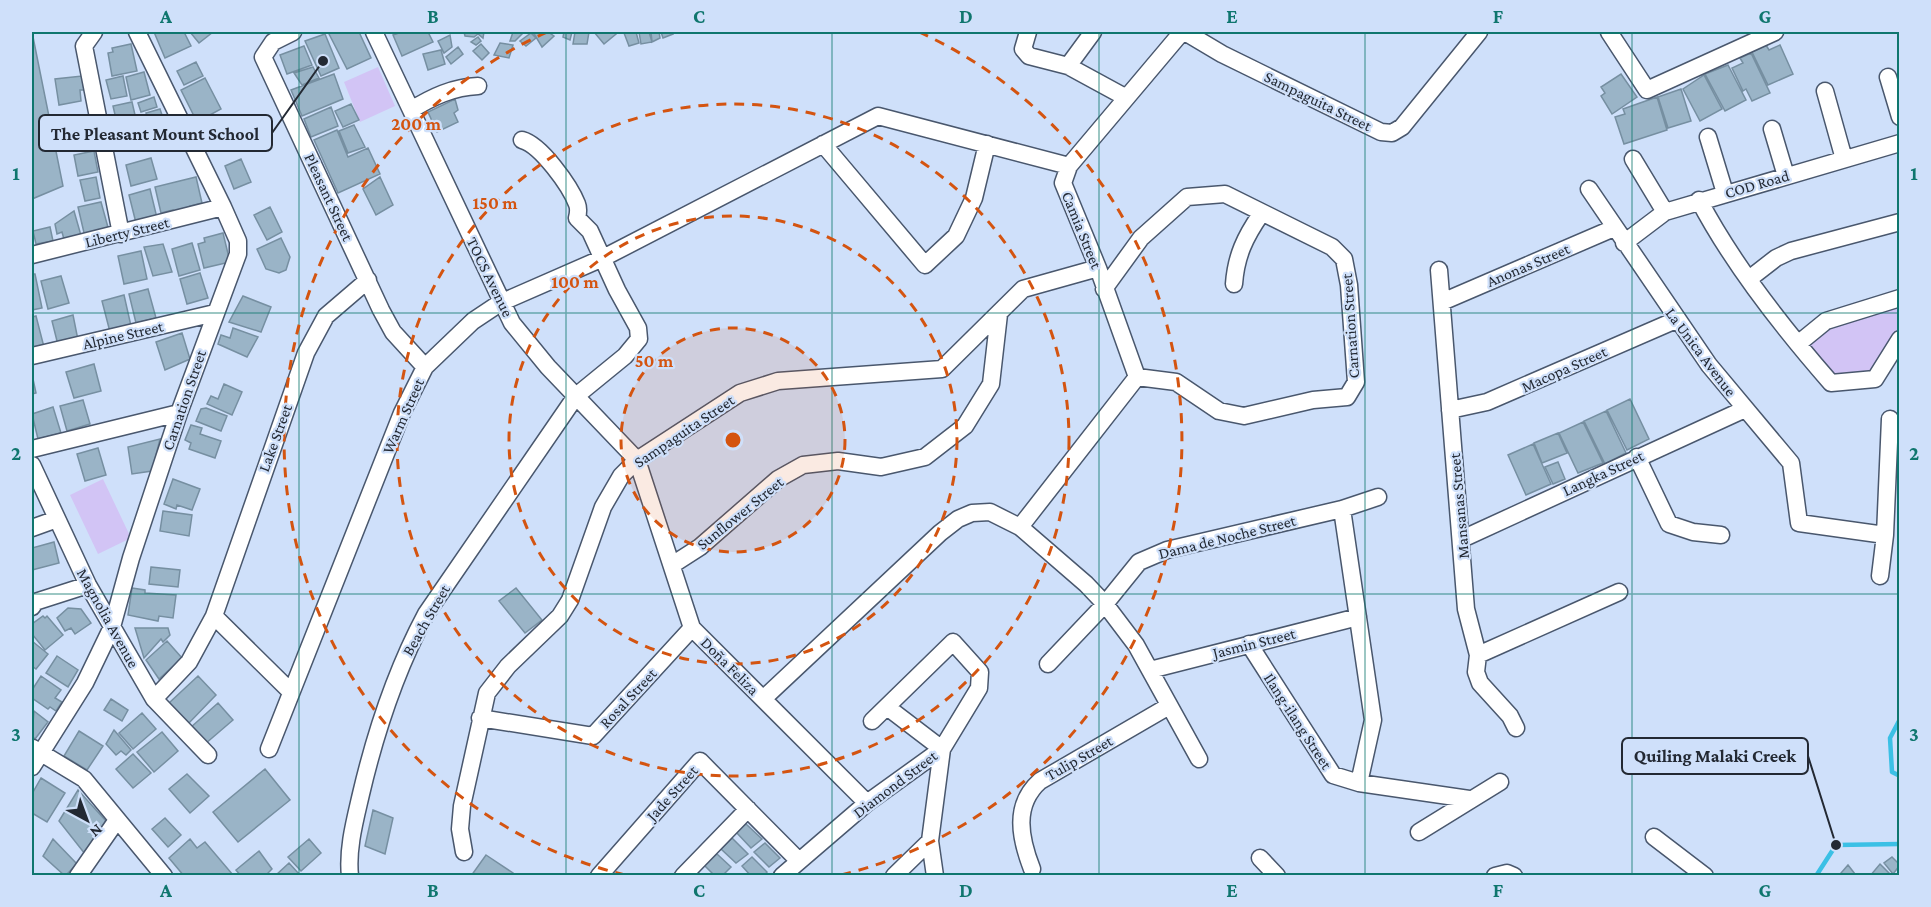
<svg xmlns="http://www.w3.org/2000/svg" width="1931" height="907" font-family="'Crimson Pro',serif">
  <style>
    .green { fill: #d2c4f5 }
    .lines { fill: none; stroke-linecap: round; stroke-linejoin: round }
    .stream { stroke: #3bc0e5; stroke-width: 4.5 }
    .building { fill: #9ab4c7; stroke: #768fa1; stroke-width: 1.5 }
    .minor-casing { stroke: #49576d; stroke-width: 19 }
    .minor { stroke: #fff; stroke-width: 16 }
    .grid { fill: none; stroke: #0f766e; stroke-width: 1.5; stroke-opacity: 0.55 }
    .ring { fill: none; stroke: #d45410; stroke-width: 3; stroke-dasharray: 10 8 }
    .labels { text-anchor: middle; dominant-baseline: central; stroke-width: 4.5; stroke-linejoin: round; paint-order: stroke }
    .street-label { font-size: 16px; fill: #232933; stroke: #cfe0fa }
    .centre { fill: #d45410; stroke: #cfe0fa; stroke-width: 3 }
    .ring-label { font-size: 18px; text-anchor: middle; font-weight: bold; fill: #d45410; stroke: #cfe0fa; stroke-width: 4.5; stroke-linejoin: round; paint-order: stroke }
    .leader { fill: none; stroke: #232933; stroke-width: 2 }
    .callout-dot { fill: #232933; stroke: #cfe0fa; stroke-width: 2 }
    .callout { fill: #cfe0fa; stroke: #232933; stroke-width: 2 }
    .callout-label { font-size: 18px; text-anchor: middle; font-weight: bold; fill: #232933 }
    .neatline { fill: none; stroke: #0f766e; stroke-width: 2 }
    .grid-label { font-size: 20px; text-anchor: middle; font-weight: bold; fill: #0f766e }
  </style>
  <rect width="100%" height="100%" fill="#cfe0fa"/>
  <path class="green" d="M378,67L395,106L360,122L344,82Z
    M1899,306V326L1871,375L1833,379L1808,345L1830,328Z
    M103,479L131,538L98,554L70,495Z"/>
  <g class="lines">
    <path class="stream" d="M1900,719L1890,738L1892,772L1900,776
      M1816,876L1836,845L1900,844"/>
  </g>
  <path class="building" d="M32,32L63,186L32,199Z
    M154,32H184L191,46L165,58Z
    M190,32H213L199,43Z
    M328,32H359L371,58L347,69Z
    M402,32H428L433,42L402,56L393,35Z
    M464,32H484L483,38L478,34L474,37L465,36Z
    M513,32H524L515,41H510Z
    M533,32H548L554,36L542,47Z
    M564,32H572L570,40L563,37Z
    M575,32H589L587,44H573Z
    M594,32H613L616,34L604,44Z
    M636,32L639,43L629,46L624,33Z
    M639,32H649L652,42L641,44Z
    M651,32H659L660,38L652,42Z
    M661,32H672L673,34L663,38Z
    M531,33L536,38L526,46L520,41Z
    M325,34L339,68L321,76L305,41Z
    M450,35L452,47L444,53L438,41Z
    M478,37L481,41L476,45L471,42Z
    M500,43L513,45L509,58L494,55Z
    M131,44L137,71L112,76L108,53L113,52L112,48Z
    M481,44L489,53L482,60L473,51Z
    M1766,45L1769,50L1780,45L1793,74L1768,85L1752,52Z
    M304,46L312,65L287,74L280,55Z
    M458,47L463,54L451,64L446,57Z
    M441,50L445,64L428,70L423,54Z
    M1751,53L1770,93L1752,101L1746,89L1743,91L1732,68L1743,63L1740,58Z
    M196,62L203,76L184,85L177,71Z
    M1728,65L1746,100L1725,111L1705,74Z
    M313,67L319,78L302,85L294,73Z
    M144,72L150,95L131,100L126,77Z
    M334,74L343,99L302,116L291,90Z
    M1621,74L1637,97L1612,114L1601,96L1605,93L1601,87Z
    M1704,75L1722,109L1700,121L1683,89Z
    M82,76L84,90H80L81,101L59,105L55,79Z
    M123,76L127,96L111,99L106,80Z
    M205,78L221,109L197,122L181,90Z
    M1681,89L1691,121L1668,128L1658,97Z
    M154,97L157,107L141,112L138,103Z
    M1657,97L1667,130L1624,144L1615,117L1625,114L1623,109Z
    M455,99L458,110L454,113L458,122L437,132L428,112Z
    M132,102L138,128L119,132L113,106Z
    M351,104L359,120L343,127L335,111Z
    M331,107L338,126L311,137L304,119Z
    M160,109L163,118L149,122L146,113Z
    M224,115L233,134L212,144L210,138L206,140L200,126Z
    M354,125L365,147L348,153L339,131Z
    M337,130L348,157L368,148L380,174L338,193L314,140Z
    M94,151L98,172L78,176L74,155Z
    M151,158L157,179L131,186L126,165Z
    M241,159L251,182L234,189L225,166Z
    M96,177L100,198L85,201L80,180Z
    M196,177L202,203L190,206L191,210L174,214L173,210L161,213L155,187Z
    M380,177L393,205L376,215L363,189Z
    M150,189L157,218L136,223L129,195Z
    M101,202L109,231L85,237L78,207Z
    M270,207L282,232L267,240L254,215Z
    M74,211L82,239L65,243L62,232L57,234L55,224Z
    M50,227L53,241L36,244L33,231Z
    M223,233L230,262L204,268L198,244L205,242L204,238Z
    M281,238L290,257L286,270L279,273L266,269L257,249Z
    M192,243L200,270L179,276L172,249Z
    M163,244L172,272L153,276L144,247Z
    M141,251L147,279L124,284L118,256Z
    M200,273L208,298L187,304L180,279Z
    M32,274H35L42,308L32,310Z
    M61,276L69,303L48,309L41,281Z
    M148,289L156,318L136,323L129,294Z
    M124,295L131,326L110,332L102,301Z
    M243,296L271,307L261,332L229,322Z
    M73,315L78,340L58,345L52,321Z
    M36,316L44,347L32,351V317Z
    M233,328L258,337L247,357L218,344L221,335L230,338Z
    M182,333L190,359L165,370L156,342Z
    M94,364L101,391L74,398L66,372Z
    M33,379L36,393L32,394V380Z
    M224,384L242,392L232,415L207,404L211,396L218,399Z
    M1630,399L1649,439L1627,450L1607,410Z
    M83,400L90,424L67,431L60,406Z
    M53,407L61,433L38,439L32,414Z
    M206,408L227,416L221,431L196,421L201,409Z
    M1606,411L1626,453L1605,464L1584,421Z
    M1583,422L1603,463L1578,473L1559,433Z
    M191,425L202,428L200,434L221,441L215,458L189,449L191,443L185,440Z
    M1558,433L1567,453L1542,463L1534,443Z
    M160,439L152,471L132,474L128,447Z
    M1533,444L1551,484L1526,495L1508,455Z
    M98,448L106,475L85,481L77,454Z
    M1558,462L1565,479L1553,484L1545,467Z
    M173,479L200,489L192,510L177,505L176,509L164,504Z
    M163,511L192,515L189,536L160,531Z
    M54,542L59,563L32,570V548Z
    M151,567L180,570L178,587L149,584Z
    M132,588L145,590V593L176,595L173,618L159,616L158,621L128,615Z
    M516,588L542,620L525,633L499,601Z
    M68,608L81,609L91,623L75,634L71,628L65,631L57,618Z
    M43,616L45,618L47,616L63,635L45,650L32,634V624Z
    M135,628H168L170,635L163,642L161,639L144,658Z
    M32,641L48,654L36,669L32,666Z
    M167,641L182,658L159,679L146,660Z
    M57,656L78,670L68,687L46,673Z
    M41,676L61,690L55,698L62,702L56,711L50,707L48,709L32,698V690Z
    M198,676L216,695L188,724L169,703Z
    M111,699L128,710L122,721L104,710Z
    M218,703L233,720L205,744L190,728Z
    M34,711L48,722L35,739L32,736Z
    M142,713L156,729L133,749L119,733Z
    M114,730L131,750L126,755L121,751L116,755L106,744Z
    M79,731L103,746L87,770L64,756Z
    M162,732L178,751L154,772L137,752Z
    M133,754L151,773L133,788L116,769Z
    M265,769L290,800L238,842L213,812Z
    M187,774L209,796L190,813L169,789Z
    M41,778L65,793L47,822L32,813V794Z
    M78,790L106,821L85,854L59,821Z
    M373,810L393,818L385,854L365,846Z
    M165,818L181,835L168,847L152,829Z
    M746,824L762,839L751,848L736,832Z
    M732,838L748,854L736,863L721,849Z
    M53,839L77,864L65,876L43,856Z
    M190,839L197,848L205,842L233,875L184,876L169,858Z
    M309,839L321,853L301,871L288,857Z
    M765,843L780,858L769,867L754,852Z
    M259,851L272,869L265,876H241L236,870Z
    M717,854L731,867L722,876H715L704,865Z
    M486,855L513,873L511,876H471Z
    M752,857L767,872L764,876H751L742,866Z
    M1892,857L1900,865L1893,874L1884,863Z
    M289,863L300,875L275,876Z
    M1880,864L1892,876H1870Z
    M1848,865L1855,874L1853,876H1843L1841,873Z"/>
  <g class="lines">
    <g class="minor-casing">
      <path id="minor" d="M94,32L84,46L121,234
        M293,32L273,42L263,57L381,310L393,332L425,367
        M374,32L512,323L548,367L637,460L692,628L867,803
        M1028,32L1023,49L1029,56L1068,66L1125,97
        M1185,32L1222,54L1381,132L1392,133L1402,127L1479,32
        M1609,32L1647,90L1775,32
        M1068,66L1093,32
        M1888,77L1900,117
        M1825,91L1844,159
        M411,110C432,97 453,87 478,86
        M1772,129L1786,176
        M1708,137L1725,193
        M823,144L925,265L956,236L974,198L987,144
        M1633,159L1665,212
        M1589,189L1709,365L1791,463L1799,523L1885,535
        M1699,200C1733,265 1783,328 1831,383L1875,379L1900,339
        M1624,243L1665,212L1900,143
        M32,255L223,207
        M1439,270L1466,609L1478,655L1476,672L1480,683L1510,716L1516,728
        M1749,279L1776,258L1791,251L1900,222
        M1234,284C1236,256 1245,237 1261,214
        M1104,289L1141,238L1187,197L1225,194L1332,247L1344,259L1349,285L1356,382L1347,397L1313,400L1244,416L1219,411L1176,382L1137,377
        M1442,302L1614,228
        M1799,343L1826,321L1900,298
        M32,356L215,313
        M1137,377L1098,268L1063,183L1069,166L1182,32
        M1450,410L1487,402L1676,320
        M32,449L179,413
        M1637,457L1669,524L1693,532L1721,535
        M32,465L88,585L154,699L208,755
        M1342,509L1373,720L1359,783
        M1020,527L1137,377
        M32,528L57,519
        M1462,539L1745,409
        M672,565L700,547L778,479L803,465L838,461L881,467L925,457L965,426L991,384L999,314
        M1880,576L1885,535L1890,419
        M32,607L35,602L88,585
        M214,616L291,692
        M1249,644L1333,775L1359,783L1469,799
        M1478,655L1619,592
        M1048,664L1105,604L1139,562L1167,550L1342,509L1378,497
        M1150,670L1358,617
        M154,699L189,662L214,616L306,353L326,316L368,280
        M763,699L940,533L958,519L972,513L990,512L1020,527L1086,584L1105,604L1136,645L1199,759
        M887,707L942,749L930,841L935,876
        M480,718L593,736L692,628
        M33,748L84,779L164,876
        M269,749L402,413L425,367L473,321L500,303L603,258L878,116L1069,166
        M32,767L85,683L112,627L131,558L179,413L238,254V241L223,207L137,32
        M1419,832L1500,782
        M1654,837L1705,876
        M464,852L460,829L462,806L487,693L508,666L560,616L570,600L603,507L621,476L637,460L740,393L778,381L942,369L1023,289L1098,268
        M1260,858L1277,876
        M1032,869C1020,838 1013,805 1040,781L1169,706
        M78,876L117,820
        M350,876C347,849 355,820 361,794C376,730 395,672 426,614L576,396L625,356L639,339L638,328L617,290L590,231L577,218C578,214 579,209 577,204C570,186 541,145 522,140
        M599,876L700,761L798,860
        M683,876L748,809
        M782,876L867,803L942,749L979,688L980,672L953,642L872,721
        M894,876L930,841
        M1495,876L1507,873L1514,876"/>
    </g>
    <use href="#minor" class="minor"/>
  </g>
  <path class="grid" d="M299,32V876M566,32V876M832,32V876M1099,32V876M1365,32V876M1632,32V876M32,313H1900M32,594H1900"/>
  <circle cx="733" cy="440" r="112" fill="#d45410" fill-opacity=".12"/>
  <g class="ring">
    <circle cx="733" cy="440" r="112"/>
    <circle cx="733" cy="440" r="224"/>
    <circle cx="733" cy="440" r="336"/>
    <path d="M625 875A448 448 0 0 1 547 32M919 32A448 448 0 0 1 841 875"/>
  </g>
  <g class="labels">
    <g class="street-label">
      <text transform="translate(1318 101) rotate(26)">Sampaguita Street</text>
      <text transform="translate(1757 184) rotate(-16)">COD Road</text>
      <text transform="translate(329 197) rotate(65)">Pleasant Street</text>
      <text transform="translate(1082 230) rotate(68)">Camia Street</text>
      <text transform="translate(127 232) rotate(-14)">Liberty Street</text>
      <text transform="translate(1528 265) rotate(-23)">Anonas Street</text>
      <text transform="translate(490 277) rotate(64)">TOCS Avenue</text>
      <text transform="translate(1350 326) rotate(-94)">Carnation Street</text>
      <text transform="translate(123 335) rotate(-13)">Alpine Street</text>
      <text transform="translate(1701 352) rotate(53)">La Unica Avenue</text>
      <text transform="translate(1564 369) rotate(-24)">Macopa Street</text>
      <text transform="translate(184 400) rotate(-71)">Carnation Street</text>
      <text transform="translate(403 416) rotate(-66)">Warm Street</text>
      <text transform="translate(684 431) rotate(-34)">Sampaguita Street</text>
      <text transform="translate(275 438) rotate(-70)">Lake Street</text>
      <text transform="translate(1603 473) rotate(-25)">Langka Street</text>
      <text transform="translate(1459 506) rotate(-95)">Mansanas Street</text>
      <text transform="translate(740 513) rotate(-39)">Sunflower Street</text>
      <text transform="translate(1227 537) rotate(-14)">Dama de Noche Street</text>
      <text transform="translate(108 618) rotate(61)">Magnolia Avenue</text>
      <text transform="translate(426 620) rotate(-60)">Beach Street</text>
      <text transform="translate(1254 643) rotate(-14)">Jasmin Street</text>
      <text transform="translate(730 666) rotate(45)">Doña Feliza</text>
      <text transform="translate(628 698) rotate(-47)">Rosal Street</text>
      <text transform="translate(1298 721) rotate(57)">Ilang-ilang Street</text>
      <text transform="translate(1079 758) rotate(-30)">Tulip Street</text>
      <text transform="translate(895 784) rotate(-37)">Diamond Street</text>
      <text transform="translate(672 793) rotate(-48)">Jade Street</text>
    </g>
  </g>
  <circle cx="733" cy="440" r="9" class="centre"/>
  <g class="ring-label">
    <text x="416" y="130">200 m</text>
    <text x="495" y="209">150 m</text>
    <text x="575" y="288">100 m</text>
    <text x="654" y="367">50 m</text>
  </g>
  <path class="leader" d="M323 61L272 133M1836 845L1808 756"/>
  <g class="callout-dot">
    <circle cx="323" cy="61" r="6"/>
    <circle cx="1836" cy="845" r="6"/>
  </g>
  <g class="callout">
    <rect x="39" y="115" width="233" height="36" rx="6"/>
    <rect x="1622" y="738" width="186" height="36" rx="6"/>
  </g>
  <g class="callout-label">
    <text x="155" y="140">The Pleasant Mount School</text>
    <text x="1715" y="762">Quiling Malaki Creek</text>
  </g>
  <rect width="1931" height="907" fill="none" stroke="#cfe0fa" stroke-width="66"/>
  <g transform="translate(87 820) rotate(139)" stroke="#cfe0fa" stroke-width="4.5" paint-order="stroke">
  <path d="M0-4.5L10 22L0 15L-10 22Z" fill="#232933"/>
  <text y="-9" font-size="16" font-weight="bold" text-anchor="middle" fill="#232933">N</text>
  </g>
  <rect x="33" y="33" width="1865" height="841" class="neatline"/>
  <g class="grid-label">
    <text x="166" y="23">A</text>
    <text x="433" y="23">B</text>
    <text x="699" y="23">C</text>
    <text x="966" y="23">D</text>
    <text x="1232" y="23">E</text>
    <text x="1498" y="23">F</text>
    <text x="1765" y="23">G</text>
    <text x="16" y="180">1</text>
    <text x="1914" y="180">1</text>
    <text x="16" y="460">2</text>
    <text x="1914" y="460">2</text>
    <text x="16" y="741">3</text>
    <text x="1914" y="741">3</text>
    <text x="166" y="897">A</text>
    <text x="433" y="897">B</text>
    <text x="699" y="897">C</text>
    <text x="966" y="897">D</text>
    <text x="1232" y="897">E</text>
    <text x="1498" y="897">F</text>
    <text x="1765" y="897">G</text>
  </g>
</svg>
